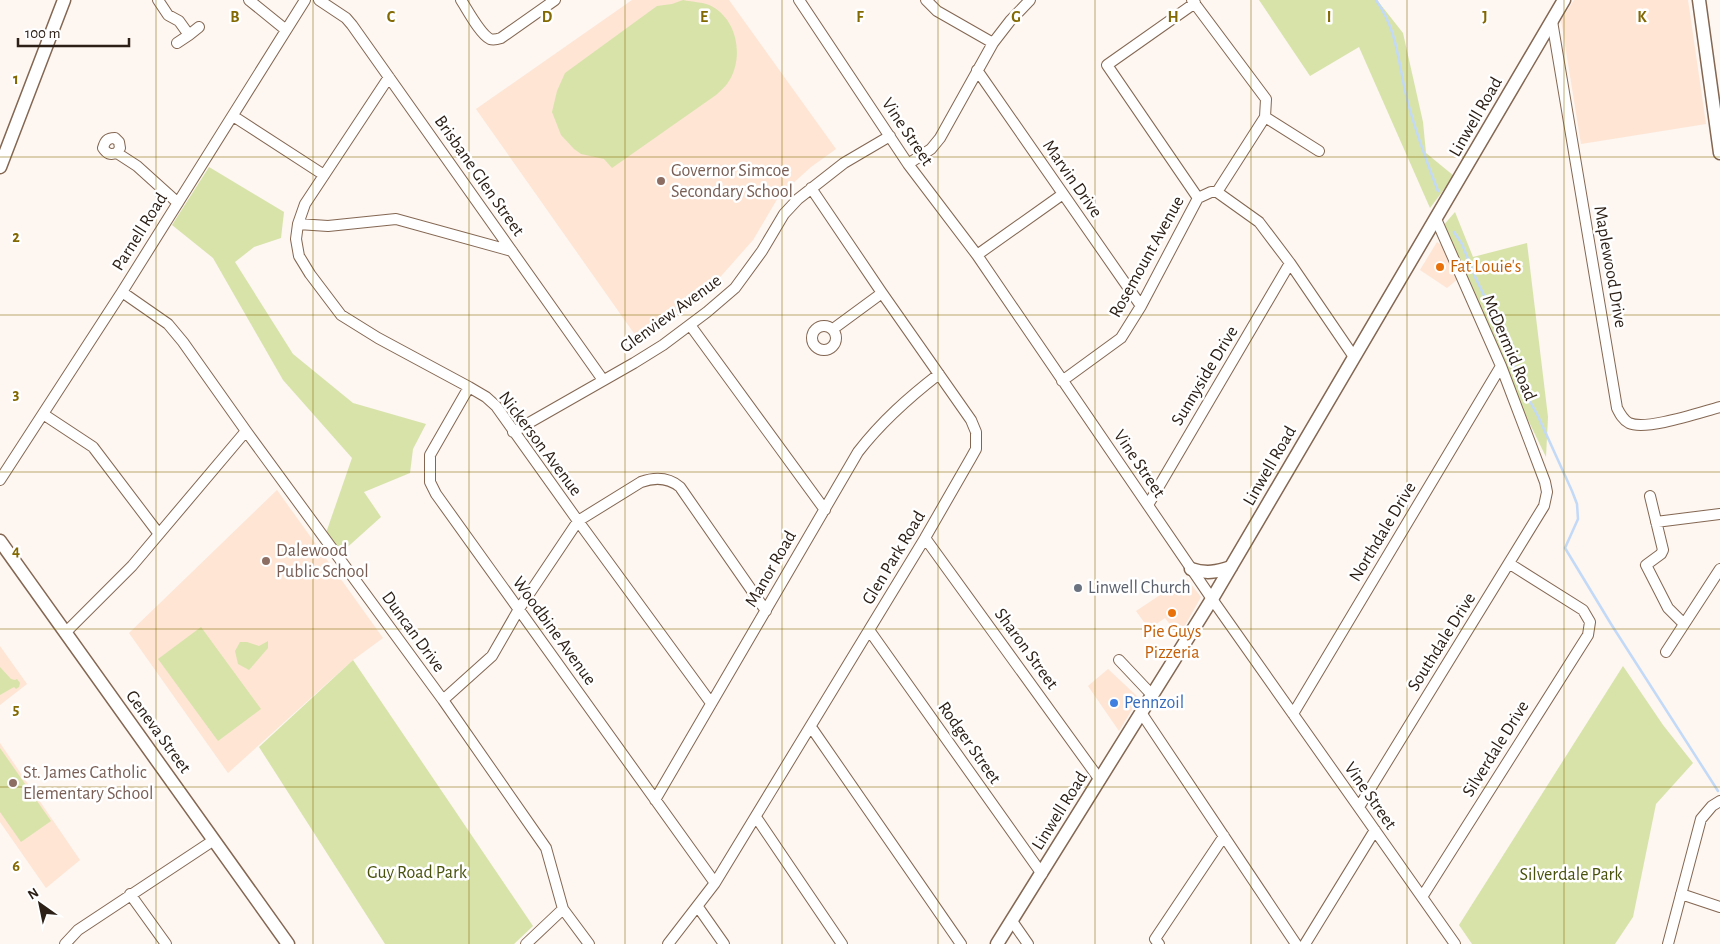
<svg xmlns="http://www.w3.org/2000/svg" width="1720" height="944" font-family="'Alegreya Sans',sans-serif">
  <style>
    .built { fill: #fee5d4 }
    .green { fill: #d8e3aa }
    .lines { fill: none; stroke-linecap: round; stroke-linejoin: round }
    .stream { stroke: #c2d9f7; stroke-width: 2.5 }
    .minor-casing { stroke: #846752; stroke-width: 12 }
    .major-casing { stroke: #846752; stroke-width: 15 }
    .minor { stroke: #fff; stroke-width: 10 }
    .major { stroke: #fff; stroke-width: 12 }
    .grid { fill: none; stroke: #836902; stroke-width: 1; stroke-opacity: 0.55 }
    .education-dot { fill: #8d6e63; stroke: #fff; stroke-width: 2 }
    .food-dot { fill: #e8710a; stroke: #fff; stroke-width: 2 }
    .worship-dot { fill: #6b7280; stroke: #fff; stroke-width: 2 }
    .shop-dot { fill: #3f7fe0; stroke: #fff; stroke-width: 2 }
    .labels { text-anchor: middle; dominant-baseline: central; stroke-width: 5; stroke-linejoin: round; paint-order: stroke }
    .street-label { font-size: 18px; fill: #2c2017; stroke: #fff }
    .education-label { font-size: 18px; fill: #785e54; stroke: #fff; text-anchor: start }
    .food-label { font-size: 18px; fill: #c56008; stroke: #fff; text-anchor: start }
    .worship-label { font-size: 18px; fill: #5b616d; stroke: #fff; text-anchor: start }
    .shop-label { font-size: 18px; fill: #366cbe; stroke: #fff; text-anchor: start }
    .park-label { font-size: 18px; fill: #49520c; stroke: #fff }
    .grid-label { font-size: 16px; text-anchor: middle; font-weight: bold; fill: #836902; stroke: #fff; stroke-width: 5; stroke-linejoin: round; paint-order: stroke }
  </style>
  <rect width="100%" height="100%" fill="#fdf6f1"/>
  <path class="built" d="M632,0H729L836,149L811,167L779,196L753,240L707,292L638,339L476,109Z
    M1574,0H1688L1706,124L1581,144L1561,20Z
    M1437,242L1444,247L1459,278L1447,288L1420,270Z
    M277,490L383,638L353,660L228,773L129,633Z
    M1186,578L1201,597L1179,636L1165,618L1149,629L1136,611Z
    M0,646L27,684L0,705Z
    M1108,669L1139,698L1119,731L1088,686Z
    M0,743L80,860L46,888L0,822Z"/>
  <path class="green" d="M683,0C692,2 705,2 713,7C739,22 744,61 727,84C724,88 720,91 716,95L612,168L604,159L581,154L574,149L561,135L552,112L557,91L565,73L657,6L672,4Z
    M1259,0H1377L1403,33L1423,122L1426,153L1454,176L1430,208L1359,47L1310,76Z
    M209,167L284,212L281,238L254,247L235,262L293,354L353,403L426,424L413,449L410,473L364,492L381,517L342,552L326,533L352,458L283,380L213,258L172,225Z
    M1455,212L1473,257L1527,243L1548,417L1546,457L1459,278L1442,227Z
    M201,627L261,709L218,741L158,659Z
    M268,641V648L249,670L238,664L235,651L240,642H247L259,646Z
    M353,660L533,926L514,944H385L259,747Z
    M1623,666L1663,725L1693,763L1656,804L1633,917L1615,944H1472L1459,925Z
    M0,667L11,679L15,680L17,679L20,683L19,687L16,689L14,687L0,695Z
    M0,748L51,821L21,842L0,812Z"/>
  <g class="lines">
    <path class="stream" d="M1376,0C1398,31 1398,63 1407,99C1415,130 1426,160 1438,191
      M1454,232L1462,244L1476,279L1499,326L1527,396L1538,416L1572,491L1577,504L1578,519L1565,548L1611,624L1718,791"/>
    <g class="minor-casing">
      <path id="minor" d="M158,0L168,15L179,21L189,35L177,43
        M249,0L286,30
        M319,0L346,18L352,25L603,380
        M461,0C467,9 480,34 490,39C493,40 498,39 501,38L555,0
        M799,0L908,164L977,255L1212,599L1455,944
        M926,0L937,11L993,43
        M1192,0L1266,99L1265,117
        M1195,3L1107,65L1198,198
        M1552,21L1617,408C1620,414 1623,420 1629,423C1646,431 1701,412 1720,407
        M189,35L199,27
        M977,70L1141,306
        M389,77L305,204L298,224L296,239L299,256L310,274L341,315L378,338L469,387L486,397L496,406L578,521L711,703
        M233,116L324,175
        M1265,117L1319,151
        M117,153L120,148L119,142L115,138C107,138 105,141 103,148C107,154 110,155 117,153L137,166L178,203
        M908,164L931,149L940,138L993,43L1010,21L1030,0
        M1217,192L1259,222L1290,263L1354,357
        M1217,192L1265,117
        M298,224L328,226L396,219L512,251
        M977,255L1063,194
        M122,292L168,324L183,342L246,431L443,700L546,848L563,909L589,944
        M690,325L825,510
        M812 338a12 12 0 1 1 24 0a12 12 0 1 1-24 0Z
        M833,329L882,293
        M1062,381L1121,338L1141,306L1198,198L1211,192H1217
        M469,387L430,455V482L436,494L715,883
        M43,414L93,447L159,534
        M513,432L634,363L663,345L707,312L735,288L762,251L784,214L798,199L844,163L890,136
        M0,480L122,292L305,0
        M1650,496L1663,550L1661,554L1646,565L1668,608L1684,624
        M1148,505L1290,263
        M1656,522L1720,514
        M925,538L1100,780
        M869,630L1042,874
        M65,633L132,566L246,431
        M1666,652L1720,569
        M1119,660L1152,695
        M443,700L492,656L519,609L578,521L641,482C655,477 668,477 680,487L766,611
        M1142,714L1296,944
        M1293,714L1501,366
        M811,727L961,944
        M655,800L858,452C882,421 908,398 939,374
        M1359,807L1544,506L1547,492L1545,482L1501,366L1436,219
        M756,817L842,944
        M130,894L166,944
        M1681,894L1720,907
        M1422,897L1588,635L1590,622L1583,610L1510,564
        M698,907L724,944
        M1012,921L1028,944
        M65,944L78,930L214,840
        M526,944L563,909
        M668,944L715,883L925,538L971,458L976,449V432L971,420L882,293L811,188
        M1159,944L1155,939L1224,836
        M1305,944L1375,830
        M1668,944L1701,819L1712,806L1720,801"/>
    </g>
    <g class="major-casing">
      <path id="major" d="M1699,0L1720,153
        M0,167L64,0
        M0,541L288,944
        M1191,569C1206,574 1217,572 1231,567
        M997,944L1212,599L1564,0"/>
    </g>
    <use href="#minor" class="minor"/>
    <use href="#major" class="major"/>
  </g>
  <path class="grid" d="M156,0V944M313,0V944M469,0V944M625,0V944M782,0V944M938,0V944M1095,0V944M1251,0V944M1407,0V944M1564,0V944M0,157H1720M0,315H1720M0,472H1720M0,629H1720M0,787H1720"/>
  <g class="education-dot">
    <circle cx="661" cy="181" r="5"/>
    <circle cx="266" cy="561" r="5"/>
    <circle cx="13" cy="783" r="5"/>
  </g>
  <g class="food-dot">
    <circle cx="1440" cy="267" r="5"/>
    <circle cx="1172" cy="613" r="5"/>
  </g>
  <circle class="worship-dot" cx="1078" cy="588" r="5"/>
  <circle class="shop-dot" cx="1114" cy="703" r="5"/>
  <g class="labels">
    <g class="street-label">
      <text transform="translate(1476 117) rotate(-60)">Linwell Road</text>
      <text transform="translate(907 132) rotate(56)">Vine Street</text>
      <text transform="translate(479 176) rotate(55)">Brisbane Glen Street</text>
      <text transform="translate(1072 179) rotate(55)">Marvin Drive</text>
      <text transform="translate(140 232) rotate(-58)">Parnell Road</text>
      <text transform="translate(1147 257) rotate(-61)">Rosemount Avenue</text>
      <text transform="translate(1610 267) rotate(80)">Maplewood Drive</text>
      <text transform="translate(671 314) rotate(-36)">Glenview Avenue</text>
      <text transform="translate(1509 348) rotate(67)">McDermid Road</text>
      <text transform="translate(1205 376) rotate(-59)">Sunnyside Drive</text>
      <text transform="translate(540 444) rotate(53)">Nickerson Avenue</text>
      <text transform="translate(1139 464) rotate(56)">Vine Street</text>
      <text transform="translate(1270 466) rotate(-60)">Linwell Road</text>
      <text transform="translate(1383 532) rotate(-59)">Northdale Drive</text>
      <text transform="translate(894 558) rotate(-59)">Glen Park Road</text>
      <text transform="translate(771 569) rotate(-60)">Manor Road</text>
      <text transform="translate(554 631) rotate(54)">Woodbine Avenue</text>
      <text transform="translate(413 632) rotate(54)">Duncan Drive</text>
      <text transform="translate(1442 642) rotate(-58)">Southdale Drive</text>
      <text transform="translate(1026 649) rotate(54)">Sharon Street</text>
      <text transform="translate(158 732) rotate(54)">Geneva Street</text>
      <text transform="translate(969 743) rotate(55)">Rodger Street</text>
      <text transform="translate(1496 749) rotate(-58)">Silverdale Drive</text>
      <text transform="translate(1370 796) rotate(55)">Vine Street</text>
      <text transform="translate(1060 811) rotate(-58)">Linwell Road</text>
    </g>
    <g class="education-label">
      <text x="671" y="171">Governor Simcoe<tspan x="671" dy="21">Secondary School</tspan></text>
      <text x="276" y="551">Dalewood<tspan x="276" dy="21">Public School</tspan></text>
      <text x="23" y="773">St. James Catholic<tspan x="23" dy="21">Elementary School</tspan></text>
    </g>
    <g class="food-label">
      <text x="1450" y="267">Fat Louie's</text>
      <text x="1172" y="632" text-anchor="middle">Pie Guys<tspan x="1172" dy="21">Pizzeria</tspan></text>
    </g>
    <g class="worship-label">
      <text x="1088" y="588">Linwell Church</text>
    </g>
    <g class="shop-label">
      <text x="1124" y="703">Pennzoil</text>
    </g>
    <g class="park-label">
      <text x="417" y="873">Guy Road Park</text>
      <text x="1571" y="875">Silverdale Park</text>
    </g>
  </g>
  <g class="grid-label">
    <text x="235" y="22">B</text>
    <text x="391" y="22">C</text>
    <text x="547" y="22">D</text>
    <text x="704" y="22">E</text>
    <text x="860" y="22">F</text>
    <text x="1016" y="22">G</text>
    <text x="1173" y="22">H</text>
    <text x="1329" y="22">I</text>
    <text x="1485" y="22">J</text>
    <text x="1642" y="22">K</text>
    <text x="16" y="84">1</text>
    <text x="16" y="242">2</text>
    <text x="16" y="399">3</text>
    <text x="16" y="556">4</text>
    <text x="16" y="714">5</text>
    <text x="16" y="871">6</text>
  </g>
  <g transform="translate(40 904) rotate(327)" stroke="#ffffff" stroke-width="4" paint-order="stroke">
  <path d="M0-4L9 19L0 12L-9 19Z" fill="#2c2017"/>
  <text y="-8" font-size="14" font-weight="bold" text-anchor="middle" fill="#2c2017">N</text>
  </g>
  <path d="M18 38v8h111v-8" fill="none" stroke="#2c2017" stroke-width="2.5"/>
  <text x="25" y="38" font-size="15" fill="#2c2017" stroke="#ffffff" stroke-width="4" paint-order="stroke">100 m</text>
</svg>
